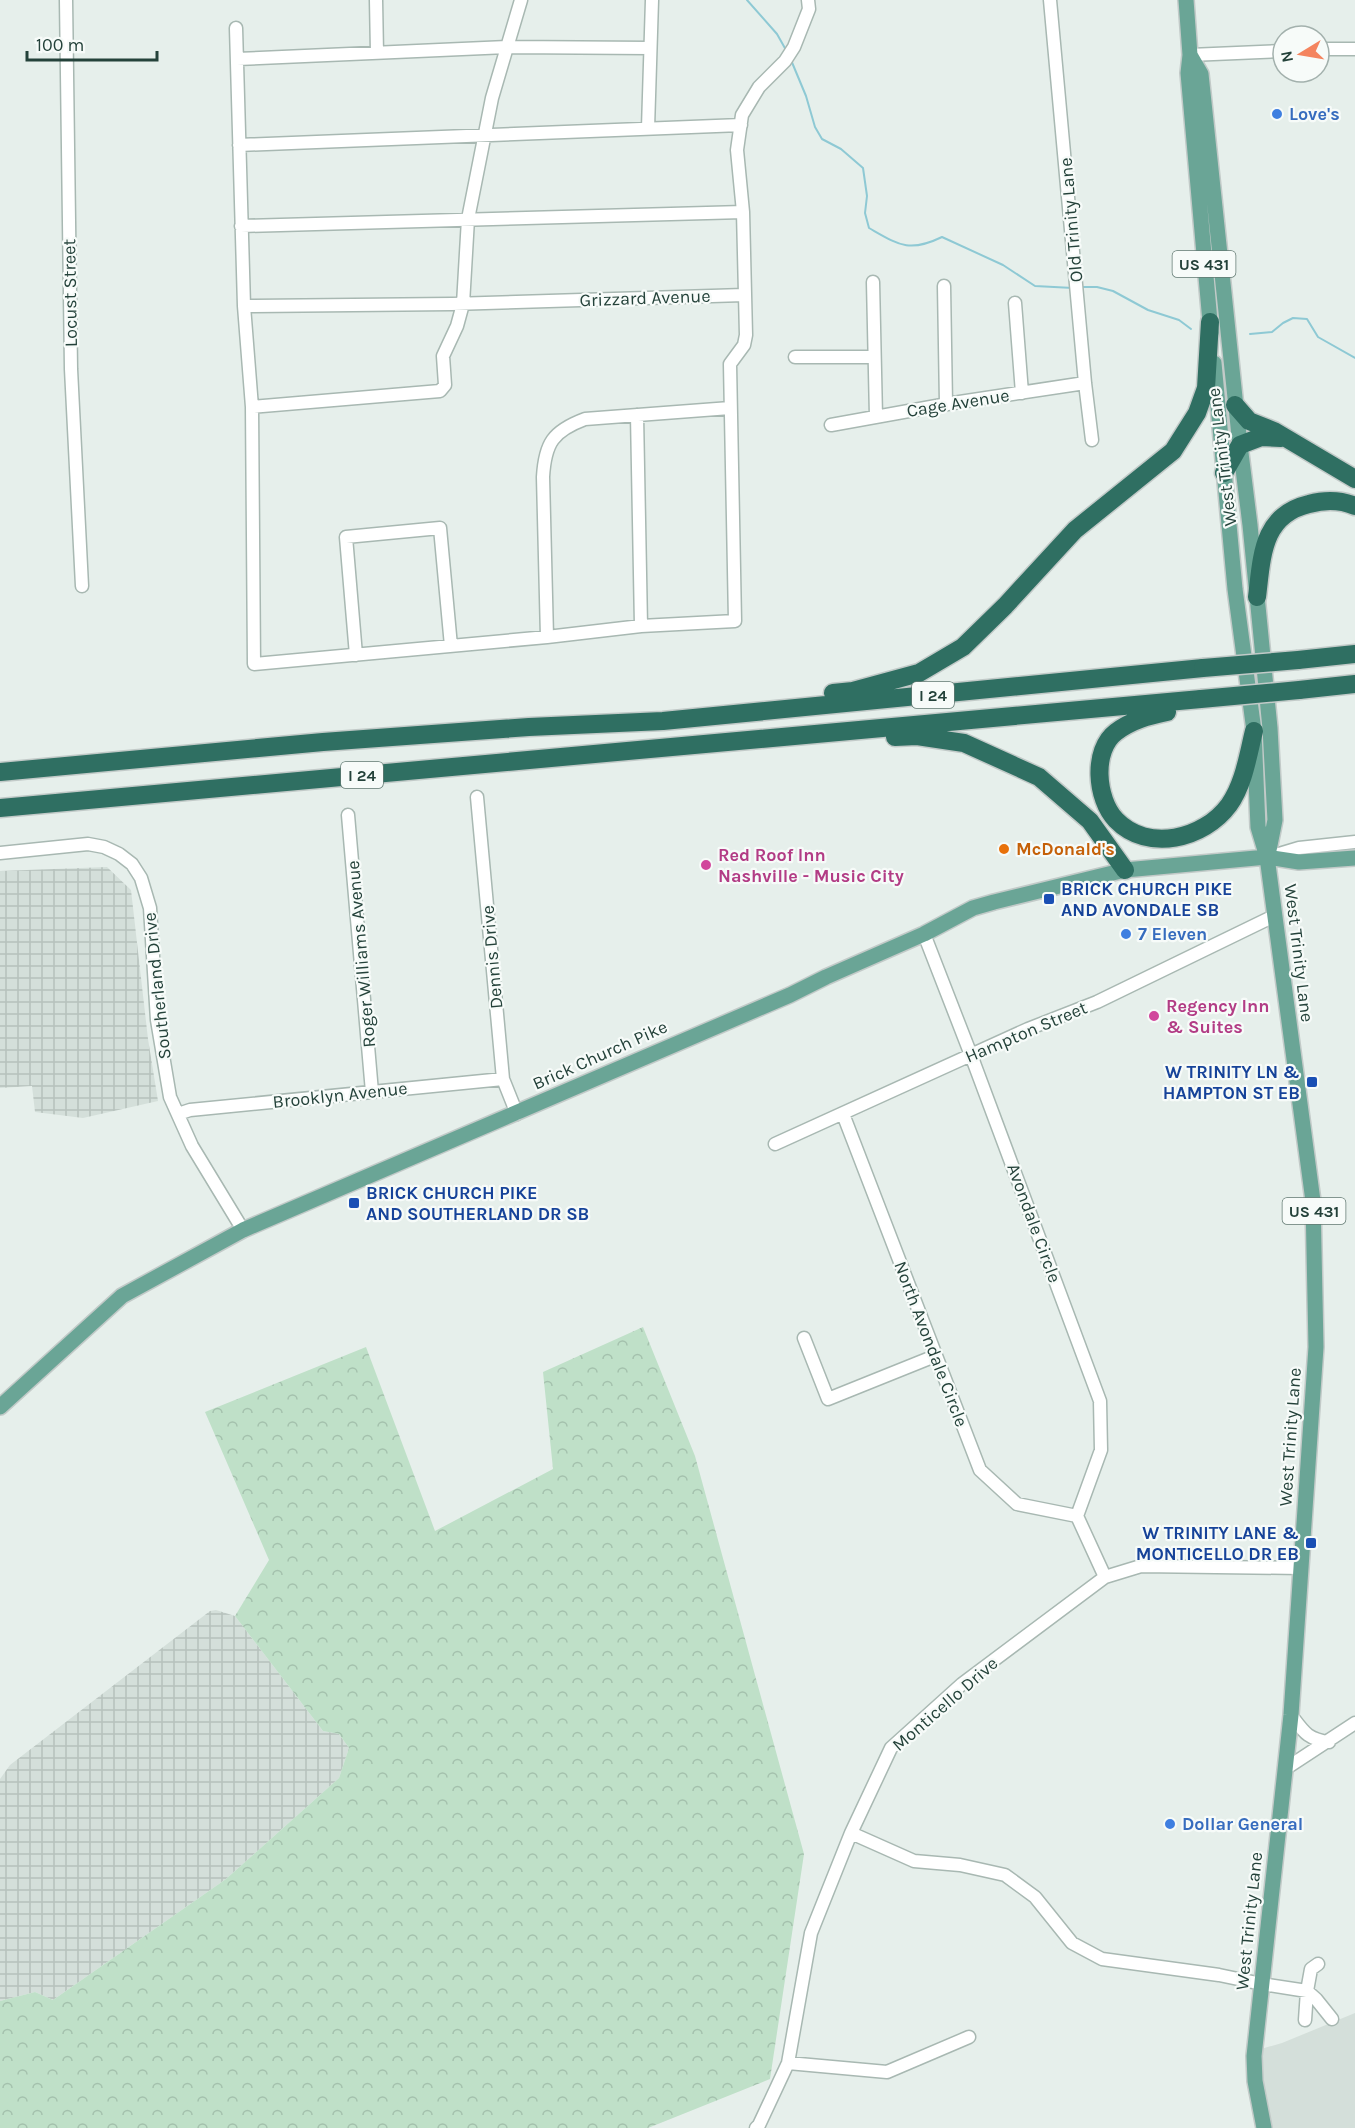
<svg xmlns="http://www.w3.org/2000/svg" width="1355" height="2128" font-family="Karla,sans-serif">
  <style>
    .built { fill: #d4dfda }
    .industrial { fill: url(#industrial-grid) }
    .forest { fill: url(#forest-crowns) }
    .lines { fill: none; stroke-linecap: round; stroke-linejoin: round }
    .stream { stroke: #8ec9d4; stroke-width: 2 }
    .minor-casing { stroke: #a8b8b2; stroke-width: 15 }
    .major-casing { stroke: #c2cac8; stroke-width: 18 }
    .highway-casing { stroke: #c2cac8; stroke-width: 21 }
    .minor { stroke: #fff; stroke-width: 12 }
    .major { stroke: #6aa596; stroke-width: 15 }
    .highway { stroke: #2f6f62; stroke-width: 18 }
    .highway-bridge-casing { stroke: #c2cac8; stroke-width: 21; stroke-linecap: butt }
    .highway-bridge { stroke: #2f6f62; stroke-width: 18 }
    .shop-dot { fill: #3f7fe0; stroke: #f7fbf9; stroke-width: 2 }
    .food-dot { fill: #e8710a; stroke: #f7fbf9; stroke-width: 2 }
    .hotel-dot { fill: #d1479c; stroke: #f7fbf9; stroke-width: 2 }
    .transit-dot { fill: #1a4fb4; stroke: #f7fbf9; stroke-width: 2 }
    .labels { text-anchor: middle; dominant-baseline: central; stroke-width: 4.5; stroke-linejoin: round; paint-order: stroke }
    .shield { fill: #f7fbf9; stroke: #637a73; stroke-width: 1.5 }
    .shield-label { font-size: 16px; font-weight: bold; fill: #24423a }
    .shop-label { font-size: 18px; font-weight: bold; fill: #366cbe; stroke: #f7fbf9; text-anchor: start }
    .street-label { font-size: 18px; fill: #24423a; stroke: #f7fbf9 }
    .food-label { font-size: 18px; font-weight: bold; fill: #c56008; stroke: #f7fbf9; text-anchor: start }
    .hotel-label { font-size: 18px; font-weight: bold; fill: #b23c85; stroke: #f7fbf9; text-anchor: start }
    .transit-label { font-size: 18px; font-weight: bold; fill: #164399; stroke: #f7fbf9; text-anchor: start }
  </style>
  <defs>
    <pattern id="industrial-grid" width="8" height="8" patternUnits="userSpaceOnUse" patternTransform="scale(1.5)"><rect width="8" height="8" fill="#d4dfda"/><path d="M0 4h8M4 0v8" fill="none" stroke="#b6c1bc"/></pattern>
    <pattern id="forest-crowns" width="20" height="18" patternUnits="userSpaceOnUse" patternTransform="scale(1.5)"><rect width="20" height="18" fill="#bfe0c8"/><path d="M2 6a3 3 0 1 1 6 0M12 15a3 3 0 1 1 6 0" fill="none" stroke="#a4c1ad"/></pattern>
  </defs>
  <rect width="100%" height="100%" fill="#e6efeb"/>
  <path class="built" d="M1355,2013V2128H1264L1254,2051L1282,2043Z"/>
  <path class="industrial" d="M107,867L131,890L148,1039L158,1101L83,1118L35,1112L32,1086L0,1088V871Z
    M216,1610L235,1616L323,1731L339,1734L349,1748L339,1778L226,1879L53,2000L35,1992L0,2001V1779L10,1765L210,1611Z"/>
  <path class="forest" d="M643,1327L695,1456L804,1854L770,2079L648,2128H0V2001L35,1992L53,2000L226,1879L339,1778L349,1748L339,1734L323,1731L235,1616L269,1560L205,1412L366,1347L435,1531L553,1469L543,1372Z"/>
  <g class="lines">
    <path class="stream" d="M747,0L777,34L786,50
      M791,60L806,96L815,127L822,139L841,149L863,168L867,196L865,213L869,228C899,245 909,253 942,237L1003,265L1035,286L1073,288
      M1082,287H1097L1113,291L1148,310L1179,320L1191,329
      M1250,334L1272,332L1283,323L1293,318L1307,319L1318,337L1355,358"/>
    <g class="minor-casing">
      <path id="minor" d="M66,0L71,369L82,586
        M376,0L377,53
        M1050,0L1085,383L1092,440
        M236,28L244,306L252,407L254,664L547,637
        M1319,49H1355
        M1190,55L1283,51
        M237,59L507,47L650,48
        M648,128L652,0
        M239,145L741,125
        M241,226L743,212
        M873,282L876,417
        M944,286L946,404
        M1015,303L1022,393
        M244,306L452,304L744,295
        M795,357H874
        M252,407L440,391L445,385L443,356L457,326L463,304L468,219L492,98L521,0
        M730,408L585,419C553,431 545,443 543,477L547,637L641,626L735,621L730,364L744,345L746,335L743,212L737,150L742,115L759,87L785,61L794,47L809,9L808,0
        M637,415L641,626
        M831,425L953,403L1085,383
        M356,655L346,537L440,528L451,646
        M477,797L503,1079L517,1114
        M348,815L372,1092
        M0,853L88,844L104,847L119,854L132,864L141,878L150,908L157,1020L170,1097L192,1146L243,1230
        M1269,857L1299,848L1355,842
        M924,934L971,1055L1100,1401L1101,1450L1077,1516
        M178,1114L190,1110L503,1079
        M843,1114L980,1470L1017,1504L1077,1516
        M775,1144L1028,1029L1097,1002L1274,916
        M804,1338L828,1399L935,1356
        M1077,1516L1105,1577
        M1291,1715C1304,1732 1307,1739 1329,1742
        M1285,1769L1355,1723
        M851,1833L914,1861L960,1865L1005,1875L1035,1897L1072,1943L1102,1959L1219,1975L1262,1984L1307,1991L1305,2020
        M1318,1964L1311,1969L1307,1991L1316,1999L1332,2019
        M788,2063L887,2072L969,2037
        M756,2128L759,2125L788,2063L811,1933L851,1833L891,1748L962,1684L1105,1577L1141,1566L1301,1568"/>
    </g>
    <g class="major-casing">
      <path id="major" d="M1186,0L1190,55L1188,73L1211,333
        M1190,55L1201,74L1240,445L1250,525L1270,728L1275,820L1268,855
        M1214,363L1235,589L1254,731L1258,827L1267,857L1313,1201L1316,1347L1291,1715L1254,2056L1255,2081L1264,2128
        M0,1407L122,1296L243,1230L790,995L826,977L924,934L973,908L994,902L1125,870L1267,857L1299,862L1355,858"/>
    </g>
    <g class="highway-casing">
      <path id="highway" d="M1235,405L1249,421L1274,431L1355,479
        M1224,473L1240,445L1261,437L1281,438
        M1257,597C1262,556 1262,515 1309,504C1324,500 1341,500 1355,506
        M1298,660L1355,654
        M1299,690L1355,684
        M833,693L853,691L919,673L963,647L1005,606L1075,530L1173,451L1197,413L1206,388L1210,322
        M1167,712C1148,716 1132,720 1116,732C1092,750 1096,799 1116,820C1148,853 1204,839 1229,805C1244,784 1248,755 1254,731
        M895,737L917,736L964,743L1039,777L1090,821L1125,870
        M0,772L323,742L529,727L663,721L1203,668
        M0,808L1201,699"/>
    </g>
    <use href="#minor" class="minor"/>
    <use href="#major" class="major"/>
    <use href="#highway" class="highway"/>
    <g class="highway-bridge-casing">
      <path id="highway-bridge" d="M1203,668L1298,660
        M1201,699L1299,690"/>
    </g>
    <use href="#highway-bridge" class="highway-bridge"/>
  </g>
  <g class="shop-dot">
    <circle cx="1277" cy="114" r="6"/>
    <circle cx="1126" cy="934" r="6"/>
    <circle cx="1170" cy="1824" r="6"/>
  </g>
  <circle class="food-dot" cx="1004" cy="849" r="6"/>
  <g class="hotel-dot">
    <circle cx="706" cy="865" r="6"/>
    <circle cx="1154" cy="1016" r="6"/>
  </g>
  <g class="transit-dot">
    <rect x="1043" y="893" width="12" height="12" rx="3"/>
    <rect x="1306" y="1076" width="12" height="12" rx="3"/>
    <rect x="348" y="1197" width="12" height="12" rx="3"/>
    <rect x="1305" y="1537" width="12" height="12" rx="3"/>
  </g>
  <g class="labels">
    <g class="shield">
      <rect x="1172.5" y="251" width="63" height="26" rx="4.5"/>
      <rect x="912" y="682" width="42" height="26" rx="4.5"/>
      <rect x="341" y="762" width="42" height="26" rx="4.5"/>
      <rect x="1282.5" y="1198" width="63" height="26" rx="4.5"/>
    </g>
    <g class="shield-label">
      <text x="1204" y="264">US 431</text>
      <text x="933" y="695">I 24</text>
      <text x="362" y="775">I 24</text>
      <text x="1314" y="1211">US 431</text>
    </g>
    <g class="shop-label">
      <text x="1289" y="114">Love's</text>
      <text x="1138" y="934">7 Eleven</text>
      <text x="1182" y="1824">Dollar General</text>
    </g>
    <g class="street-label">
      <text transform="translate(1071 220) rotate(-95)">Old Trinity Lane</text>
      <text transform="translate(70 293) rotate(-91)">Locust Street</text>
      <text transform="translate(645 298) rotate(-2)">Grizzard Avenue</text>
      <text transform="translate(958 403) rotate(-9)">Cage Avenue</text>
      <text transform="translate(1222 457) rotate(-97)">West Trinity Lane</text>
      <text transform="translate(1299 953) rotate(83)">West Trinity Lane</text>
      <text transform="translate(361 954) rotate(-95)">Roger Williams Avenue</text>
      <text transform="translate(492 957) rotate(-95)">Dennis Drive</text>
      <text transform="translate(157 986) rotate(-96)">Southerland Drive</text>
      <text transform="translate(1026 1032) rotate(-23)">Hampton Street</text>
      <text transform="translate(600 1055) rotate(-24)">Brick Church Pike</text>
      <text transform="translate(340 1095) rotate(-6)">Brooklyn Avenue</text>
      <text transform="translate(1034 1223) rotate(70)">Avondale Circle</text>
      <text transform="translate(931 1344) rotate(69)">North Avondale Circle</text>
      <text transform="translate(1290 1437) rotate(-86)">West Trinity Lane</text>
      <text transform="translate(945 1704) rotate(-41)">Monticello Drive</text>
      <text transform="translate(1249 1921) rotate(-84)">West Trinity Lane</text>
    </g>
    <g class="food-label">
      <text x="1016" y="849">McDonald's</text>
    </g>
    <g class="hotel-label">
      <text x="718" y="855">Red Roof Inn<tspan x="718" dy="21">Nashville - Music City</tspan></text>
      <text x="1166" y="1006">Regency Inn<tspan x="1166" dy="21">&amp; Suites</tspan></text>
    </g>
    <g class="transit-label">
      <text x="1061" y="889">BRICK CHURCH PIKE<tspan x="1061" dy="21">AND AVONDALE SB</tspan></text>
      <text x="1300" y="1072" text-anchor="end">W TRINITY LN &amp;<tspan x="1300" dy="21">HAMPTON ST EB</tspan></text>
      <text x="366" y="1193">BRICK CHURCH PIKE<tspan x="366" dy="21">AND SOUTHERLAND DR SB</tspan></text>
      <text x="1299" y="1533" text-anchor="end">W TRINITY LANE &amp;<tspan x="1299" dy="21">MONTICELLO DR EB</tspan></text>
    </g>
  </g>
  <g transform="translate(1301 54) rotate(259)"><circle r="28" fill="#f7fbf9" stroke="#a3b1ad" stroke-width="1.5"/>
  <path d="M0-4.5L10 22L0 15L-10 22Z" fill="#f4845f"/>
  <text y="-9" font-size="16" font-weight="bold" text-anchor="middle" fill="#24423a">N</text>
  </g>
  <path d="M27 51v9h130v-9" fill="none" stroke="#24423a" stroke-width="3"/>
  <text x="36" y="51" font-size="18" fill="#24423a" stroke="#f7fbf9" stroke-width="4.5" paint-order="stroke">100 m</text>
</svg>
